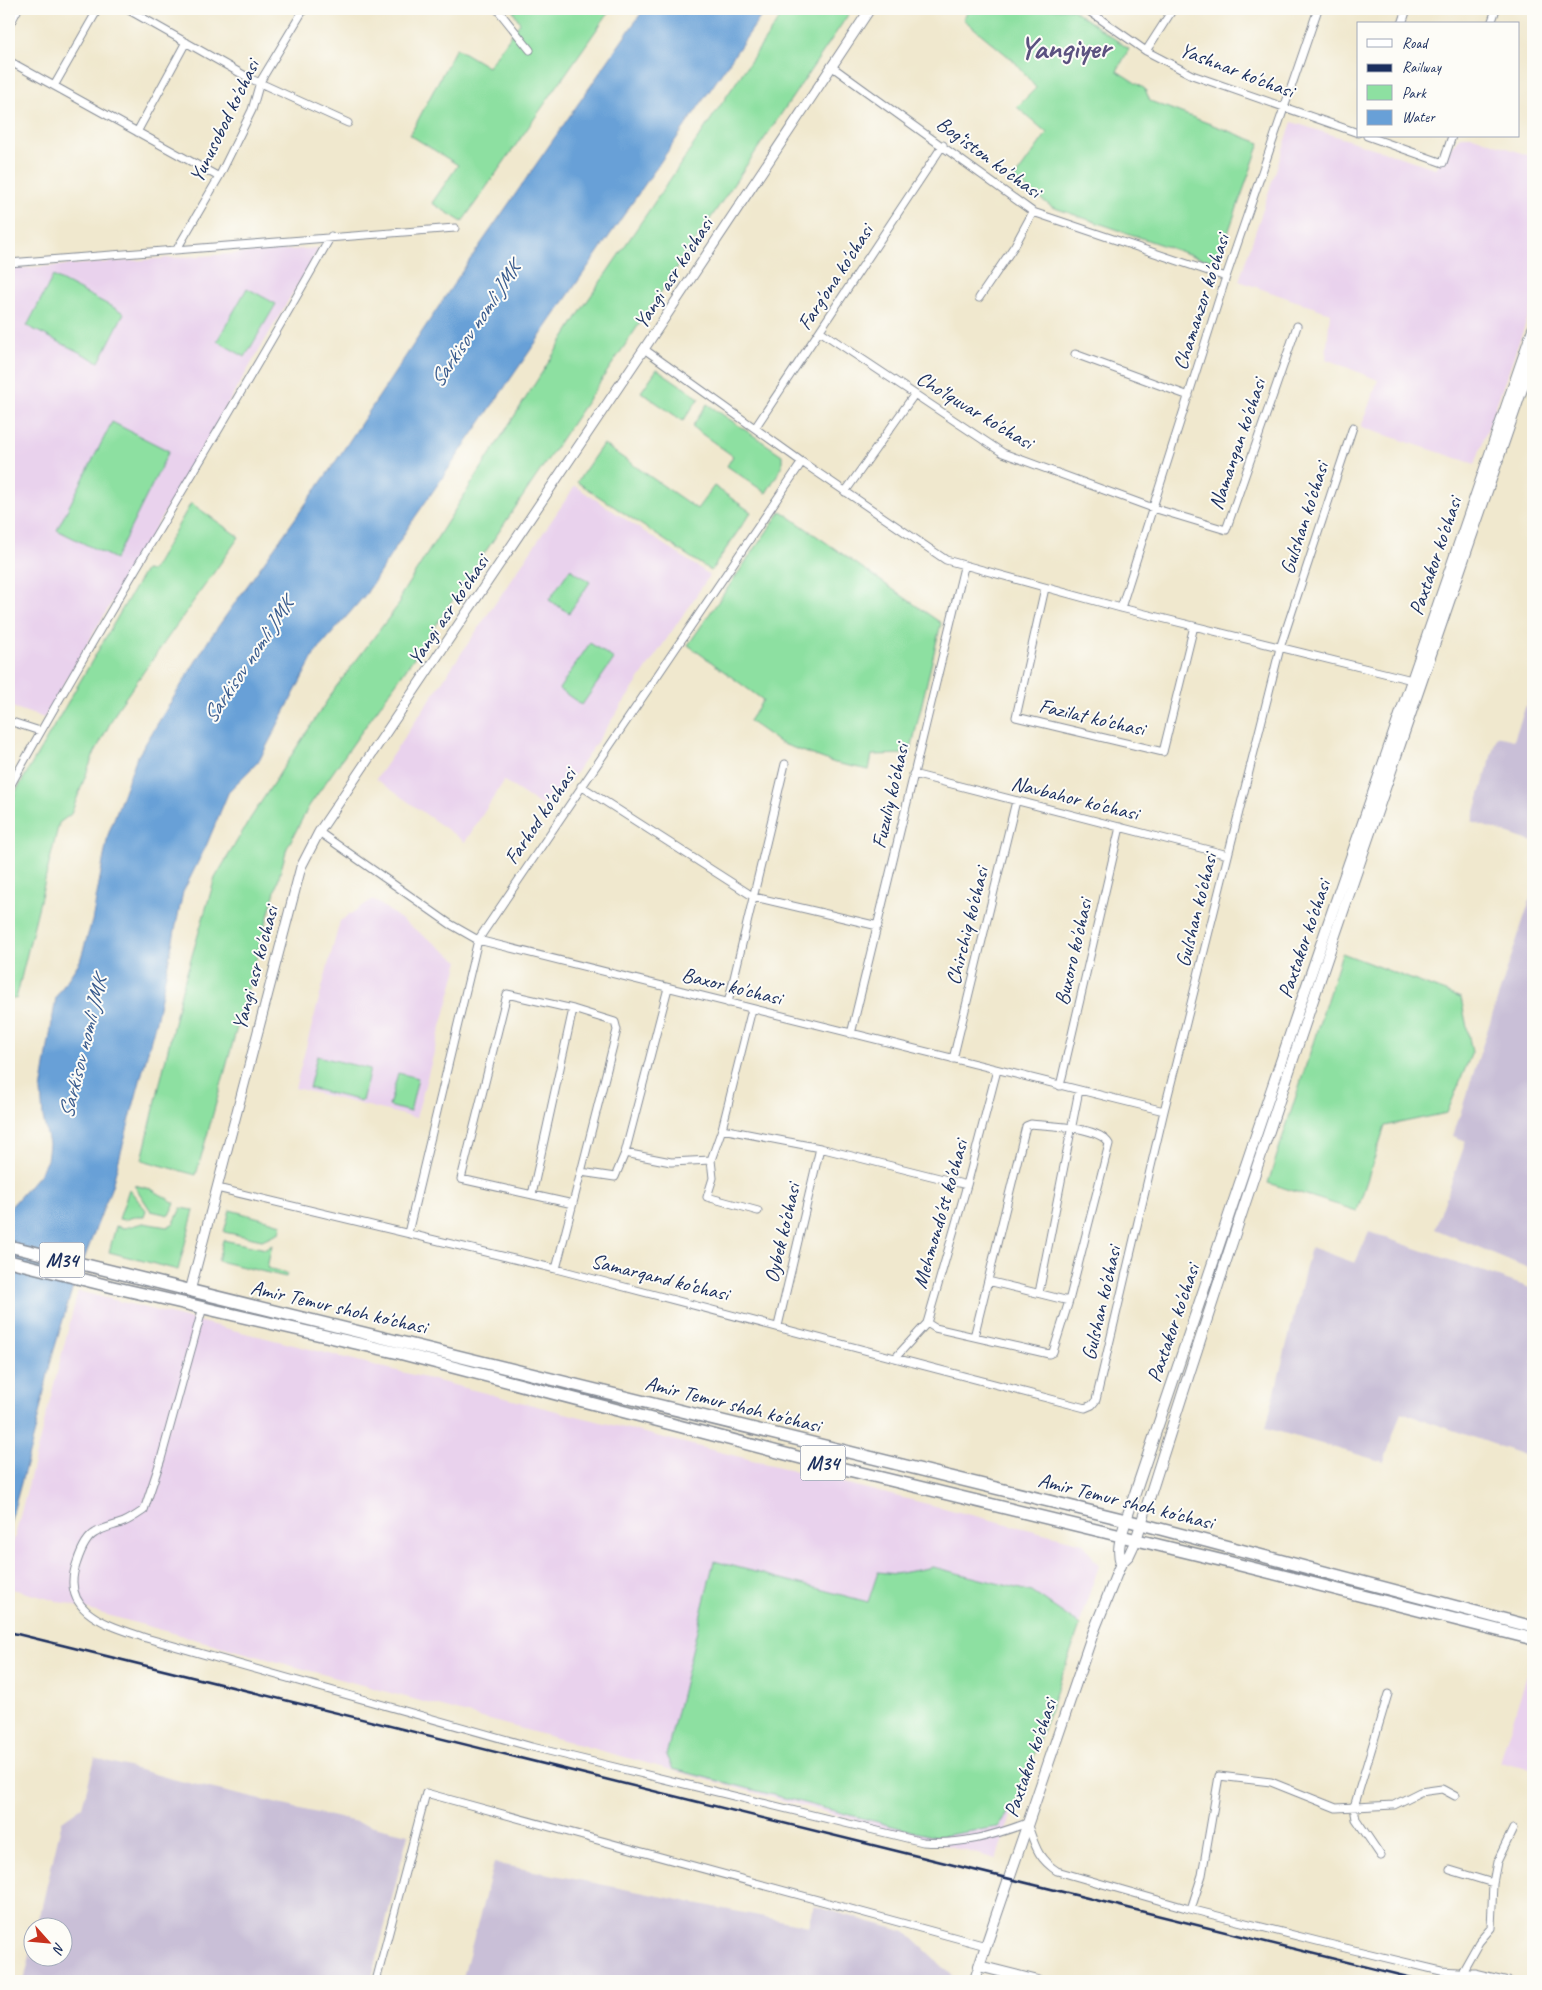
<svg xmlns="http://www.w3.org/2000/svg" width="1542" height="1990" font-family="Caveat,sans-serif">
  <style>
    .built { fill: #e9d2ed }
    .industrial { fill: #c9bfd7 }
    .green { fill: #8de0a1; stroke: #548880 }
    .water { fill: #68a0d7; stroke: #42689a }
    .lines { fill: none; stroke-linecap: round; stroke-linejoin: round }
    .minor-casing { stroke: #868c96; stroke-width: 9 }
    .tertiary-casing { stroke: #868c96; stroke-width: 11 }
    .secondary-casing { stroke: #868c96; stroke-width: 12 }
    .trunk-casing { stroke: #868c96; stroke-width: 14 }
    .minor { stroke: #fff; stroke-width: 7 }
    .tertiary { stroke: #fff; stroke-width: 9 }
    .secondary { stroke: #fff; stroke-width: 10 }
    .trunk { stroke: #fff; stroke-width: 11 }
    .rail { stroke: #1b2f5e; stroke-width: 2.5 }
    .labels { text-anchor: middle; dominant-baseline: central; stroke-width: 4; stroke-linejoin: round; paint-order: stroke }
    .shield { fill: #fdfcf7; stroke: #5f6c8c; stroke-width: 1 }
    .shield-label { font-size: 20px; font-weight: bold; fill: #1b2f5e }
    .street-label { font-size: 21px; fill: #1b2f5e; stroke: #fdfcf7 }
    .water-label { font-size: 22px; font-style: italic; fill: #3a5c8e; stroke: #fdfcf7 }
    .town-label { font-size: 31px; font-weight: bold; fill: #5b5280; stroke: #fdfcf7 }
  </style>
  <rect width="100%" height="100%" fill="#fdfcf7"/>
  <filter id="ink" filterUnits="userSpaceOnUse"><feTurbulence type="fractalNoise" baseFrequency=".02" numOctaves="2"/><feDisplacementMap in="SourceGraphic" scale="10" xChannelSelector="R" yChannelSelector="G"/><feConvolveMatrix kernelMatrix="1 2 1 2 8 2 1 2 1" color-interpolation-filters="sRGB"/></filter>
  <filter id="wash" filterUnits="userSpaceOnUse"><feTurbulence type="fractalNoise" baseFrequency=".0096" numOctaves="4" result="noise"/><feDisplacementMap in="SourceGraphic" scale="20" xChannelSelector="R" yChannelSelector="G"/><feGaussianBlur stdDeviation="1.12" result="paint"/><feColorMatrix in="noise" values="0 0 0 0 0 0 0 0 0 0 0 0 0 0 0 0 0 1.4 0 .05"/><feComposite in="paint" operator="in"/></filter>
  <g filter="url(#wash)">
    <rect width="100%" height="100%" fill="#f0e8ce"/>
    <path class="built" d="M1292,122L1435,168L1460,136H1473L1533,157V303L1475,464L1361,427L1378,380L1326,359L1330,313L1239,281Z
      M319,248L44,718L9,706V269Z
      M575,486L710,575L550,811L504,781L465,842L376,779Z
      M373,899L459,961L416,1118L295,1088L340,921Z
      M78,1291L1083,1543L1099,1566L996,1859L9,1588V1559Z
      M1531,1662L1533,1663V1770L1500,1761Z"/>
    <path class="industrial" d="M1528,699L1533,701V842L1472,822L1497,736L1514,740Z
      M1533,890V1270L1435,1229L1466,1141L1453,1136Z
      M1369,1232L1533,1289V1458L1401,1412L1384,1462L1266,1428L1311,1247L1355,1263Z
      M95,1758L180,1781L408,1834L371,1981H24L32,1947V1958H62V1928L37,1927L62,1821L82,1807Z
      M494,1863L809,1926L814,1906L906,1932L956,1979V1981H462Z"/>
    <path class="green" d="M512,9H611L462,222L432,203L458,165L410,135L456,48L488,67L520,23Z
      M786,9H852L413,659L309,806L287,848L196,1175L142,1160L182,989L215,878L250,819L336,687L400,603L401,595L586,303Z
      M970,9H1072L1129,49L1117,71L1145,89L1150,101L1260,143L1217,264L1052,207L1014,179L1047,133L1017,107L1036,88L1015,62L963,19Z
      M53,276L124,313L99,362L27,326Z
      M247,288L276,304L245,357L217,341Z
      M657,369L699,398L683,421L641,392Z
      M707,404L782,455V467L766,493L727,466L733,456L692,427Z
      M112,422L169,451L115,559L57,530Z
      M603,444L697,509L714,486L751,512L711,571L577,482Z
      M191,503L239,537L118,708L93,756L71,814L59,823L16,999L9,997V817L15,793L145,570L152,571Z
      M781,511L941,623L910,754L872,755L869,770L835,763L780,743L749,721L763,700L688,645Z
      M570,569L590,582L569,613L549,600Z
      M590,643L614,659L582,705L559,689Z
      M1342,953L1461,998L1472,1052L1447,1113L1385,1126L1357,1211L1268,1183Z
      M317,1056L370,1069L362,1101L309,1088Z
      M398,1073L418,1078L410,1112L389,1106Z
      M134,1185L151,1189L175,1203L169,1215L151,1211Z
      M129,1189L146,1210L144,1217H134L124,1220L119,1219Z
      M181,1208L194,1210L178,1270L109,1252L116,1226L124,1228L143,1223L167,1227L174,1223Z
      M230,1210L282,1224L280,1232L262,1240L224,1232Z
      M223,1240L266,1249L272,1245L267,1268L287,1273L286,1277L218,1261Z
      M714,1561L868,1602L878,1572L895,1574L933,1567L1032,1592L1080,1625L1018,1800L998,1827L935,1837L673,1769L666,1756Z"/>
    <path class="water" d="M644,9H766L411,523L366,594L315,653L259,761L229,791L207,844L183,892L156,1021L112,1186L71,1293L51,1360L35,1432L9,1527V1209L39,1175L47,1160L49,1144L43,1117L41,1091L56,997L80,961L92,921L108,835L136,759L210,638L334,464L469,261Z"/>
  </g>
  <g filter="url(#ink)">
    <g class="lines">
      <g class="minor-casing">
        <path id="minor" d="M127,9L249,78L348,123
          M497,9L530,50
          M1086,9L1146,51L1192,75L1358,133
          M1402,24L1407,9
          M1491,24L1496,9
          M9,26L18,9
          M1146,51L1173,9
          M9,61L219,177
          M831,66L1033,212L1226,277
          M54,86L98,9
          M137,132L186,42
          M1367,136L1443,163L1452,136
          M177,249L219,177L252,110L260,82L304,9
          M9,263L455,228
          M979,298L1015,245L1033,212
          M820,331L1003,453L1153,508L1226,530L1297,326
          M644,349L802,462L946,560L1121,608L1416,681
          M1075,354L1189,396
          M755,428L943,145
          M845,492L914,395
          M1045,588L1016,717L1163,752L1194,626
          M1121,608L1226,277L1318,9
          M9,721L40,731
          M913,774L1228,855
          M581,786L754,897L878,926
          M9,788C112,602 227,422 331,236
          M319,832L450,924L478,940L1164,1111
          M728,1003L785,764
          M851,1034L964,567
          M953,1059L1016,801
          M1060,1086L1120,827
          M722,1129L820,1148L967,1185
          M625,1153L668,988
          M711,1160L722,1129L752,1009
          M217,1188L556,1269L1085,1408L1092,1405L1096,1400L1164,1111L1280,648L1353,427
          M532,1195L573,1009
          M573,1204L461,1179L507,994L573,1009L615,1022L617,1030L581,1172
          M408,1233L478,940L802,462
          M556,1269L581,1172L615,1177L625,1153L671,1162L711,1160L713,1178L707,1197L758,1211
          M988,1281L1069,1301
          M1039,1293L1079,1090
          M203,1307L161,1459L144,1510C138,1514 131,1519 124,1522C114,1526 104,1527 95,1533C86,1538 80,1553 77,1562C58,1613 109,1625 146,1638L532,1747L923,1842C960,1845 992,1836 1027,1823C1035,1845 1037,1858 1057,1871L1186,1908L1337,1946L1441,1971L1474,1973L1508,1981
          M927,1323L935,1328L1049,1354L1053,1352L1069,1301L1109,1144C1099,1126 1050,1126 1031,1124L1026,1126L974,1337
          M778,1326L820,1148
          M896,1357L927,1323L967,1185L997,1070
          M1381,1856L1356,1819L1354,1807L1388,1694
          M1450,1870L1493,1883
          M1191,1909L1202,1875L1219,1776L1271,1782L1336,1808L1394,1805L1420,1792L1442,1789L1455,1796
          M1461,1974L1479,1942L1491,1928L1493,1883L1497,1862L1513,1829
          M376,1981L426,1793L986,1946"/>
      </g>
      <g class="tertiary-casing">
        <path id="tertiary" d="M190,1291L301,867L319,832L644,349L870,9
          M974,1981L979,1966"/>
      </g>
      <g class="secondary-casing">
        <path id="secondary" d="M1121,1563C1116,1547 1122,1535 1126,1520L1298,1011L1533,329
          M1038,1981L979,1966L1093,1633L1121,1563L1129,1555L1136,1540C1261,1143 1398,751 1533,357"/>
      </g>
      <g class="trunk-casing">
        <path id="trunk" d="M9,1246L1126,1520L1533,1627
          M9,1261L113,1287L399,1353L828,1465L1228,1562L1533,1639"/>
      </g>
      <use href="#minor" class="minor"/>
      <use href="#tertiary" class="tertiary"/>
      <use href="#secondary" class="secondary"/>
      <use href="#trunk" class="trunk"/>
      <path class="rail" d="M9,1632L1424,1981"/>
    </g>
  </g>
  <g class="labels">
    <g class="shield">
      <rect x="39.5" y="1242.5" width="45" height="35" rx="4"/>
      <rect x="800.5" y="1445.5" width="45" height="35" rx="4"/>
    </g>
    <g class="shield-label">
      <text x="62" y="1260">M34</text>
      <text x="823" y="1463">M34</text>
    </g>
    <g class="street-label">
      <text transform="translate(1237 70) rotate(21)">Yashnar ko'chasi</text>
      <text transform="translate(224 121) rotate(-64)">Yunusobod ko'chasi</text>
      <text transform="translate(989 157) rotate(36)">Bog‘iston ko'chasi</text>
      <text transform="translate(673 273) rotate(-57)">Yangi asr ko'chasi</text>
      <text transform="translate(835 277) rotate(-57)">Farg'ona ko'chasi</text>
      <text transform="translate(1201 302) rotate(-72)">Chamanzor ko'chasi</text>
      <text transform="translate(975 410) rotate(31)">Cho‘lquvar ko'chasi</text>
      <text transform="translate(1237 444) rotate(-71)">Namangan ko'chasi</text>
      <text transform="translate(1304 518) rotate(-72)">Gulshan ko'chasi</text>
      <text transform="translate(1435 556) rotate(-71)">Paxtakor ko'chasi</text>
      <text transform="translate(448 610) rotate(-56)">Yangi asr ko'chasi</text>
      <text transform="translate(1092 717) rotate(13)">Fazilat ko'chasi</text>
      <text transform="translate(890 796) rotate(-77)">Fuzuliy ko'chasi</text>
      <text transform="translate(1075 798) rotate(14)">Navbahor ko'chasi</text>
      <text transform="translate(540 816) rotate(-56)">Farhod ko'chasi</text>
      <text transform="translate(1196 910) rotate(-76)">Gulshan ko'chasi</text>
      <text transform="translate(967 926) rotate(-76)">Chirchiq ko'chasi</text>
      <text transform="translate(1304 939) rotate(-71)">Paxtakor ko'chasi</text>
      <text transform="translate(1073 952) rotate(-77)">Buxoro ko'chasi</text>
      <text transform="translate(255 968) rotate(-75)">Yangi asr ko'chasi</text>
      <text transform="translate(732 986) rotate(14)">Baxor ko'chasi</text>
      <text transform="translate(940 1214) rotate(-74)">Mehmondo'st ko'chasi</text>
      <text transform="translate(782 1233) rotate(-77)">Oybek ko'chasi</text>
      <text transform="translate(660 1277) rotate(14)">Samarqand ko‘chasi</text>
      <text transform="translate(1101 1303) rotate(-77)">Gulshan ko'chasi</text>
      <text transform="translate(339 1307) rotate(13)">Amir Temur shoh ko'chasi</text>
      <text transform="translate(1173 1323) rotate(-71)">Paxtakor ko'chasi</text>
      <text transform="translate(733 1404) rotate(14)">Amir Temur shoh ko'chasi</text>
      <text transform="translate(1126 1501) rotate(14)">Amir Temur shoh ko'chasi</text>
      <text transform="translate(1030 1758) rotate(-71)">Paxtakor ko'chasi</text>
    </g>
    <g class="water-label">
      <text transform="translate(475 325) rotate(-56)">Sarkisov nomli JMK</text>
      <text transform="translate(248 661) rotate(-56)">Sarkisov nomli JMK</text>
      <text transform="translate(83 1048) rotate(-76)">Sarkisov nomli JMK</text>
    </g>
    <g class="town-label">
      <text x="1065" y="47">Yangiyer</text>
    </g>
  </g>
  <rect width="1542" height="1990" fill="none" stroke="#fdfcf7" stroke-width="30"/>
  <rect x="1357" y="22" width="162" height="115" fill="#fdfcf7" stroke="#a3aaba"/>
  <rect x="1367" y="39" width="25" height="8" fill="#ffffff" stroke="#a3aaba"/>
  <text x="1402" y="48" font-size="15" fill="#1b2f5e">Road</text>
  <rect x="1367" y="64" width="25" height="8" fill="#1b2f5e" stroke="#a3aaba"/>
  <text x="1402" y="72" font-size="15" fill="#1b2f5e">Railway</text>
  <rect x="1367" y="85" width="25" height="15" fill="#8de0a1" stroke="#a3aaba"/>
  <text x="1402" y="98" font-size="15" fill="#1b2f5e">Park</text>
  <rect x="1367" y="110" width="25" height="15" fill="#68a0d7" stroke="#a3aaba"/>
  <text x="1402" y="122" font-size="15" fill="#1b2f5e">Water</text>
  <g transform="translate(48 1942) rotate(117)"><circle r="24" fill="#fdfcf7" stroke="#a3aaba"/>
  <path d="M0-4L9 19L0 12L-9 19Z" fill="#c8321e"/>
  <text y="-8" font-size="14" font-weight="bold" text-anchor="middle" fill="#1b2f5e">N</text>
  </g>
</svg>
